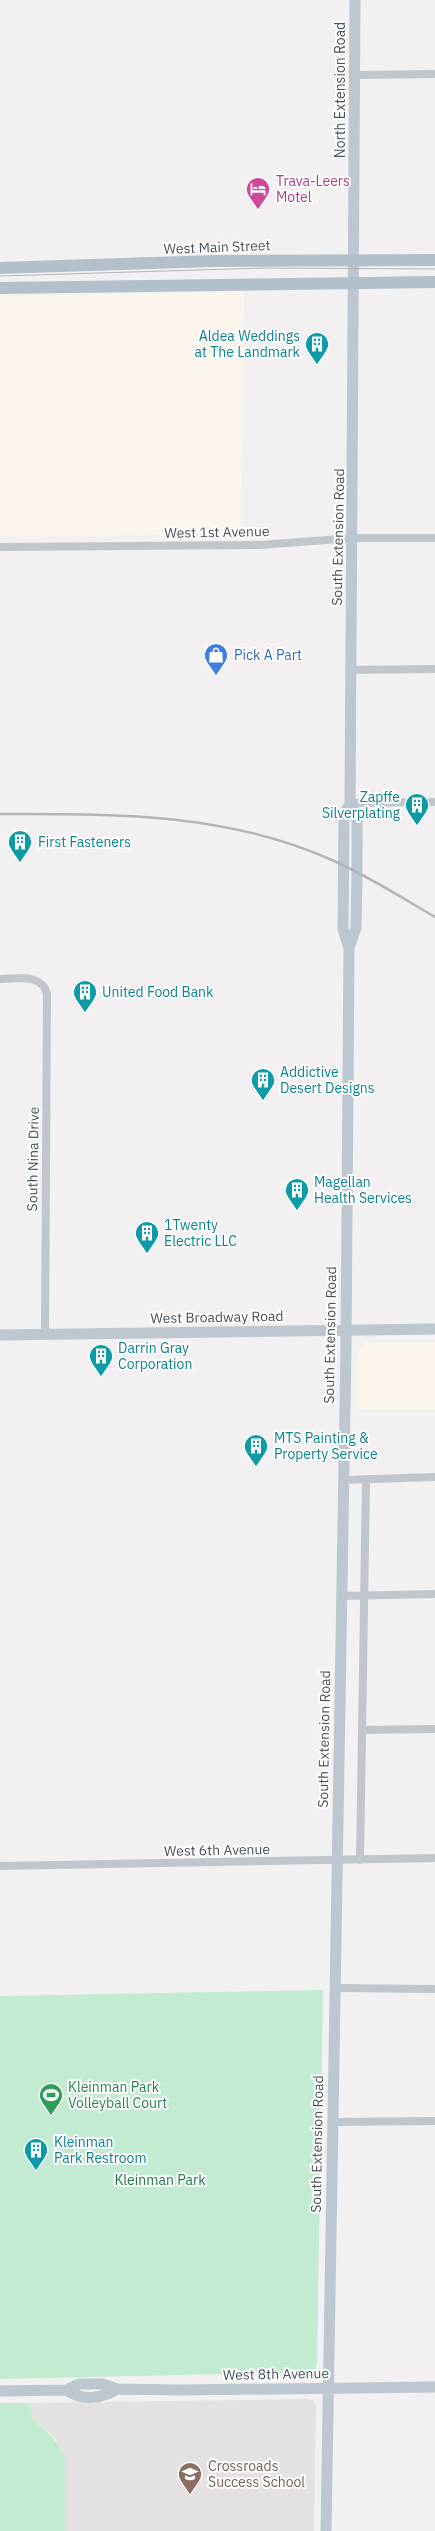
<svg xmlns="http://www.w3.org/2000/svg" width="435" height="2531" font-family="'IBM Plex Sans',sans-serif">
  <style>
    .commercial { fill: #fbf5eb }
    .education { fill: #e3e1e1 }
    .green { fill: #c2ebd1 }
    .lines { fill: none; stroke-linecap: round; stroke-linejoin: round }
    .street { stroke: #bfc7cd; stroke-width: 8 }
    .secondary { stroke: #bdc7cf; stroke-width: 11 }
    .primary { stroke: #b2c0cc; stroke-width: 12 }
    .tram { stroke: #b2b5b9; stroke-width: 1 }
    .rail { stroke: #b2b5b9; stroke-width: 2.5 }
    .labels { text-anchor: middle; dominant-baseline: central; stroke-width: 4; stroke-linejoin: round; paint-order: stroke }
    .street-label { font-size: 14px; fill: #49535b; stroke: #fff }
    .hotel-label { font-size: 14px; fill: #b23c85; stroke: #fff; text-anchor: start }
    .culture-label { font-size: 14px; fill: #0d838f; stroke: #fff; text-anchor: start }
    .shop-label { font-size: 14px; fill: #366cbe; stroke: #fff; text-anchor: start }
    .leisure-label { font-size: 14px; fill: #27864d; stroke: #fff; text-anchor: start }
    .park-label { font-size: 14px; fill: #207748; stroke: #fff }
    .education-label { font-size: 14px; fill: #785e54; stroke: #fff; text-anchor: start }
  </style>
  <rect width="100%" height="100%" fill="#f2f0f0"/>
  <path class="commercial" d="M244,291L241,535L0,536V296Z
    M367,1342L435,1343V1409H357L358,1352L361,1346Z"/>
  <path class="education" d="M306,2399L313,2400L316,2406L314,2531H65V2460L55,2438L32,2419L30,2403Z"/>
  <path class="green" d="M323,1990L317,2364L314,2372L0,2379V1996Z
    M0,2403H30L32,2419C47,2432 59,2440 65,2460V2531H0Z"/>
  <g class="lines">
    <path class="street" d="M355,75L435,74
      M0,547L260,545L353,538H435
      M352,670L435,669
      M350,803L435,802
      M0,979C18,979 42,973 47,994L45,1335
      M343,1480L435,1477
      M341,1596L435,1594
      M363,1730L435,1729
      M360,1860L366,1480
      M0,1866L435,1858
      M334,1988L435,1989
      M333,2122L435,2121"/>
    <path class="secondary" d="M349,948L343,929L344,815L350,803L355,0
      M0,1335L435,1329
      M66,2390C82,2401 101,2399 117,2389
      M0,2391L66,2390L79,2384H103L117,2389L180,2390L435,2387
      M326,2531L346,1347L349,948L356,928L357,872V817L350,803"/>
    <path class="primary" d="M0,268L213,261L435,260
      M0,288L435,282"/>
    <path class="tram" d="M0,276L264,268L435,269"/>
    <path class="rail" d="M0,814C115,814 224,812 332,860C368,876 401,897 435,917"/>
  </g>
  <defs>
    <g id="hotel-pin" transform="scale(1.25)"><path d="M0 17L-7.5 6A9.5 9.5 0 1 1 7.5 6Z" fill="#d1479c" stroke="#fff"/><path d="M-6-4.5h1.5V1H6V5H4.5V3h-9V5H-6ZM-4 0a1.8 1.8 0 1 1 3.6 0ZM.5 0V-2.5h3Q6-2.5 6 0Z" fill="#fff"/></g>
    <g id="building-pin" transform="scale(1.25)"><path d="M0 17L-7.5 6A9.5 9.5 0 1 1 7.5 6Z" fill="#0f9aa8" stroke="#fff"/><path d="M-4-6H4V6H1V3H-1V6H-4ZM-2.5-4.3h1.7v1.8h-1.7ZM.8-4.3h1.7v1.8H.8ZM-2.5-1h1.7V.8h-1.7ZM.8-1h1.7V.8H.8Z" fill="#fff"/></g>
    <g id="shop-pin" transform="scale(1.25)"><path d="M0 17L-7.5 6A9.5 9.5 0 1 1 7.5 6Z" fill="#3f7fe0" stroke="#fff"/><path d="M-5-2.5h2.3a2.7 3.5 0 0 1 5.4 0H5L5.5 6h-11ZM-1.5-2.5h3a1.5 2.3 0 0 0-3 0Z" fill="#fff"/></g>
    <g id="stadium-pin" transform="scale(1.25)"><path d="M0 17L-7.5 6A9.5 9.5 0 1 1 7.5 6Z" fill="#2e9e5b" stroke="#fff"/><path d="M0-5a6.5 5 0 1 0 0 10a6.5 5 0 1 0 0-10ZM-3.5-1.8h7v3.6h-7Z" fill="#fff"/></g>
    <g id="school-pin" transform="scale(1.25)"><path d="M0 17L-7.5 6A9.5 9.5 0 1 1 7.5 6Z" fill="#8d6e63" stroke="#fff"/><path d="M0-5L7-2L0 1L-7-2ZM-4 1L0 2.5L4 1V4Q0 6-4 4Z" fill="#fff"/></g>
  </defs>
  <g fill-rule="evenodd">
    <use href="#hotel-pin" x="258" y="189"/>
    <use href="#building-pin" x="317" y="344"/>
    <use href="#shop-pin" x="216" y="655"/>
    <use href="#building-pin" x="417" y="805"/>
    <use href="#building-pin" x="20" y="842"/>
    <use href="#building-pin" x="85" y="992"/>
    <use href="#building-pin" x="263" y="1080"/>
    <use href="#building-pin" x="297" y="1190"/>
    <use href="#building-pin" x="147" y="1233"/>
    <use href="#building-pin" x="101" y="1356"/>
    <use href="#building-pin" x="256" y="1446"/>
    <use href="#stadium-pin" x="51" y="2095"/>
    <use href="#building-pin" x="36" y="2150"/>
    <use href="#school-pin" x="190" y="2474"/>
  </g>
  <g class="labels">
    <g class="street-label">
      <text transform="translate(340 90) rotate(-90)">North Extension Road</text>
      <text transform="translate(217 247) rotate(-2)">West Main Street</text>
      <text transform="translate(217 532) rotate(-1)">West 1st Avenue</text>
      <text transform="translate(338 537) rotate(-89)">South Extension Road</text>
      <text transform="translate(33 1159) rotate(-89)">South Nina Drive</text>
      <text transform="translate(217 1317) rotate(-1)">West Broadway Road</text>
      <text transform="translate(330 1335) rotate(-89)">South Extension Road</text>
      <text transform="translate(324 1739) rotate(-89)">South Extension Road</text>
      <text transform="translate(217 1850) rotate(-1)">West 6th Avenue</text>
      <text transform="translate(317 2144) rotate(-89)">South Extension Road</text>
      <text transform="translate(276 2374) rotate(-1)">West 8th Avenue</text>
    </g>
    <g class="hotel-label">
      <text x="276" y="181">Trava-Leers<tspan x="276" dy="16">Motel</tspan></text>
    </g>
    <g class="culture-label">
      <text x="300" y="336" text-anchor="end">Aldea Weddings<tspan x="300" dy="16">at The Landmark</tspan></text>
      <text x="400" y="797" text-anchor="end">Zapffe<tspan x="400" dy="16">Silverplating</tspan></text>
      <text x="38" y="842">First Fasteners</text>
      <text x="102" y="992">United Food Bank</text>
      <text x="280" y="1072">Addictive<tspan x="280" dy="16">Desert Designs</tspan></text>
      <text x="314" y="1182">Magellan<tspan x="314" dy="16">Health Services</tspan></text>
      <text x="164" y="1225">1Twenty<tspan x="164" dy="16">Electric LLC</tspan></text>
      <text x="118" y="1348">Darrin Gray<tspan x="118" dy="16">Corporation</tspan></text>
      <text x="274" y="1438">MTS Painting &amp;<tspan x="274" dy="16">Property Service</tspan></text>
      <text x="54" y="2142">Kleinman<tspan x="54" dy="16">Park Restroom</tspan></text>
    </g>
    <g class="shop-label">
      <text x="234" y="655">Pick A Part</text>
    </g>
    <g class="leisure-label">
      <text x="68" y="2087">Kleinman Park<tspan x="68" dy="16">Volleyball Court</tspan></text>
    </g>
    <g class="park-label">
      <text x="160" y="2180">Kleinman Park</text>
    </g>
    <g class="education-label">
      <text x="208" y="2466">Crossroads<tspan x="208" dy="16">Success School</tspan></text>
    </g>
  </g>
</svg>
